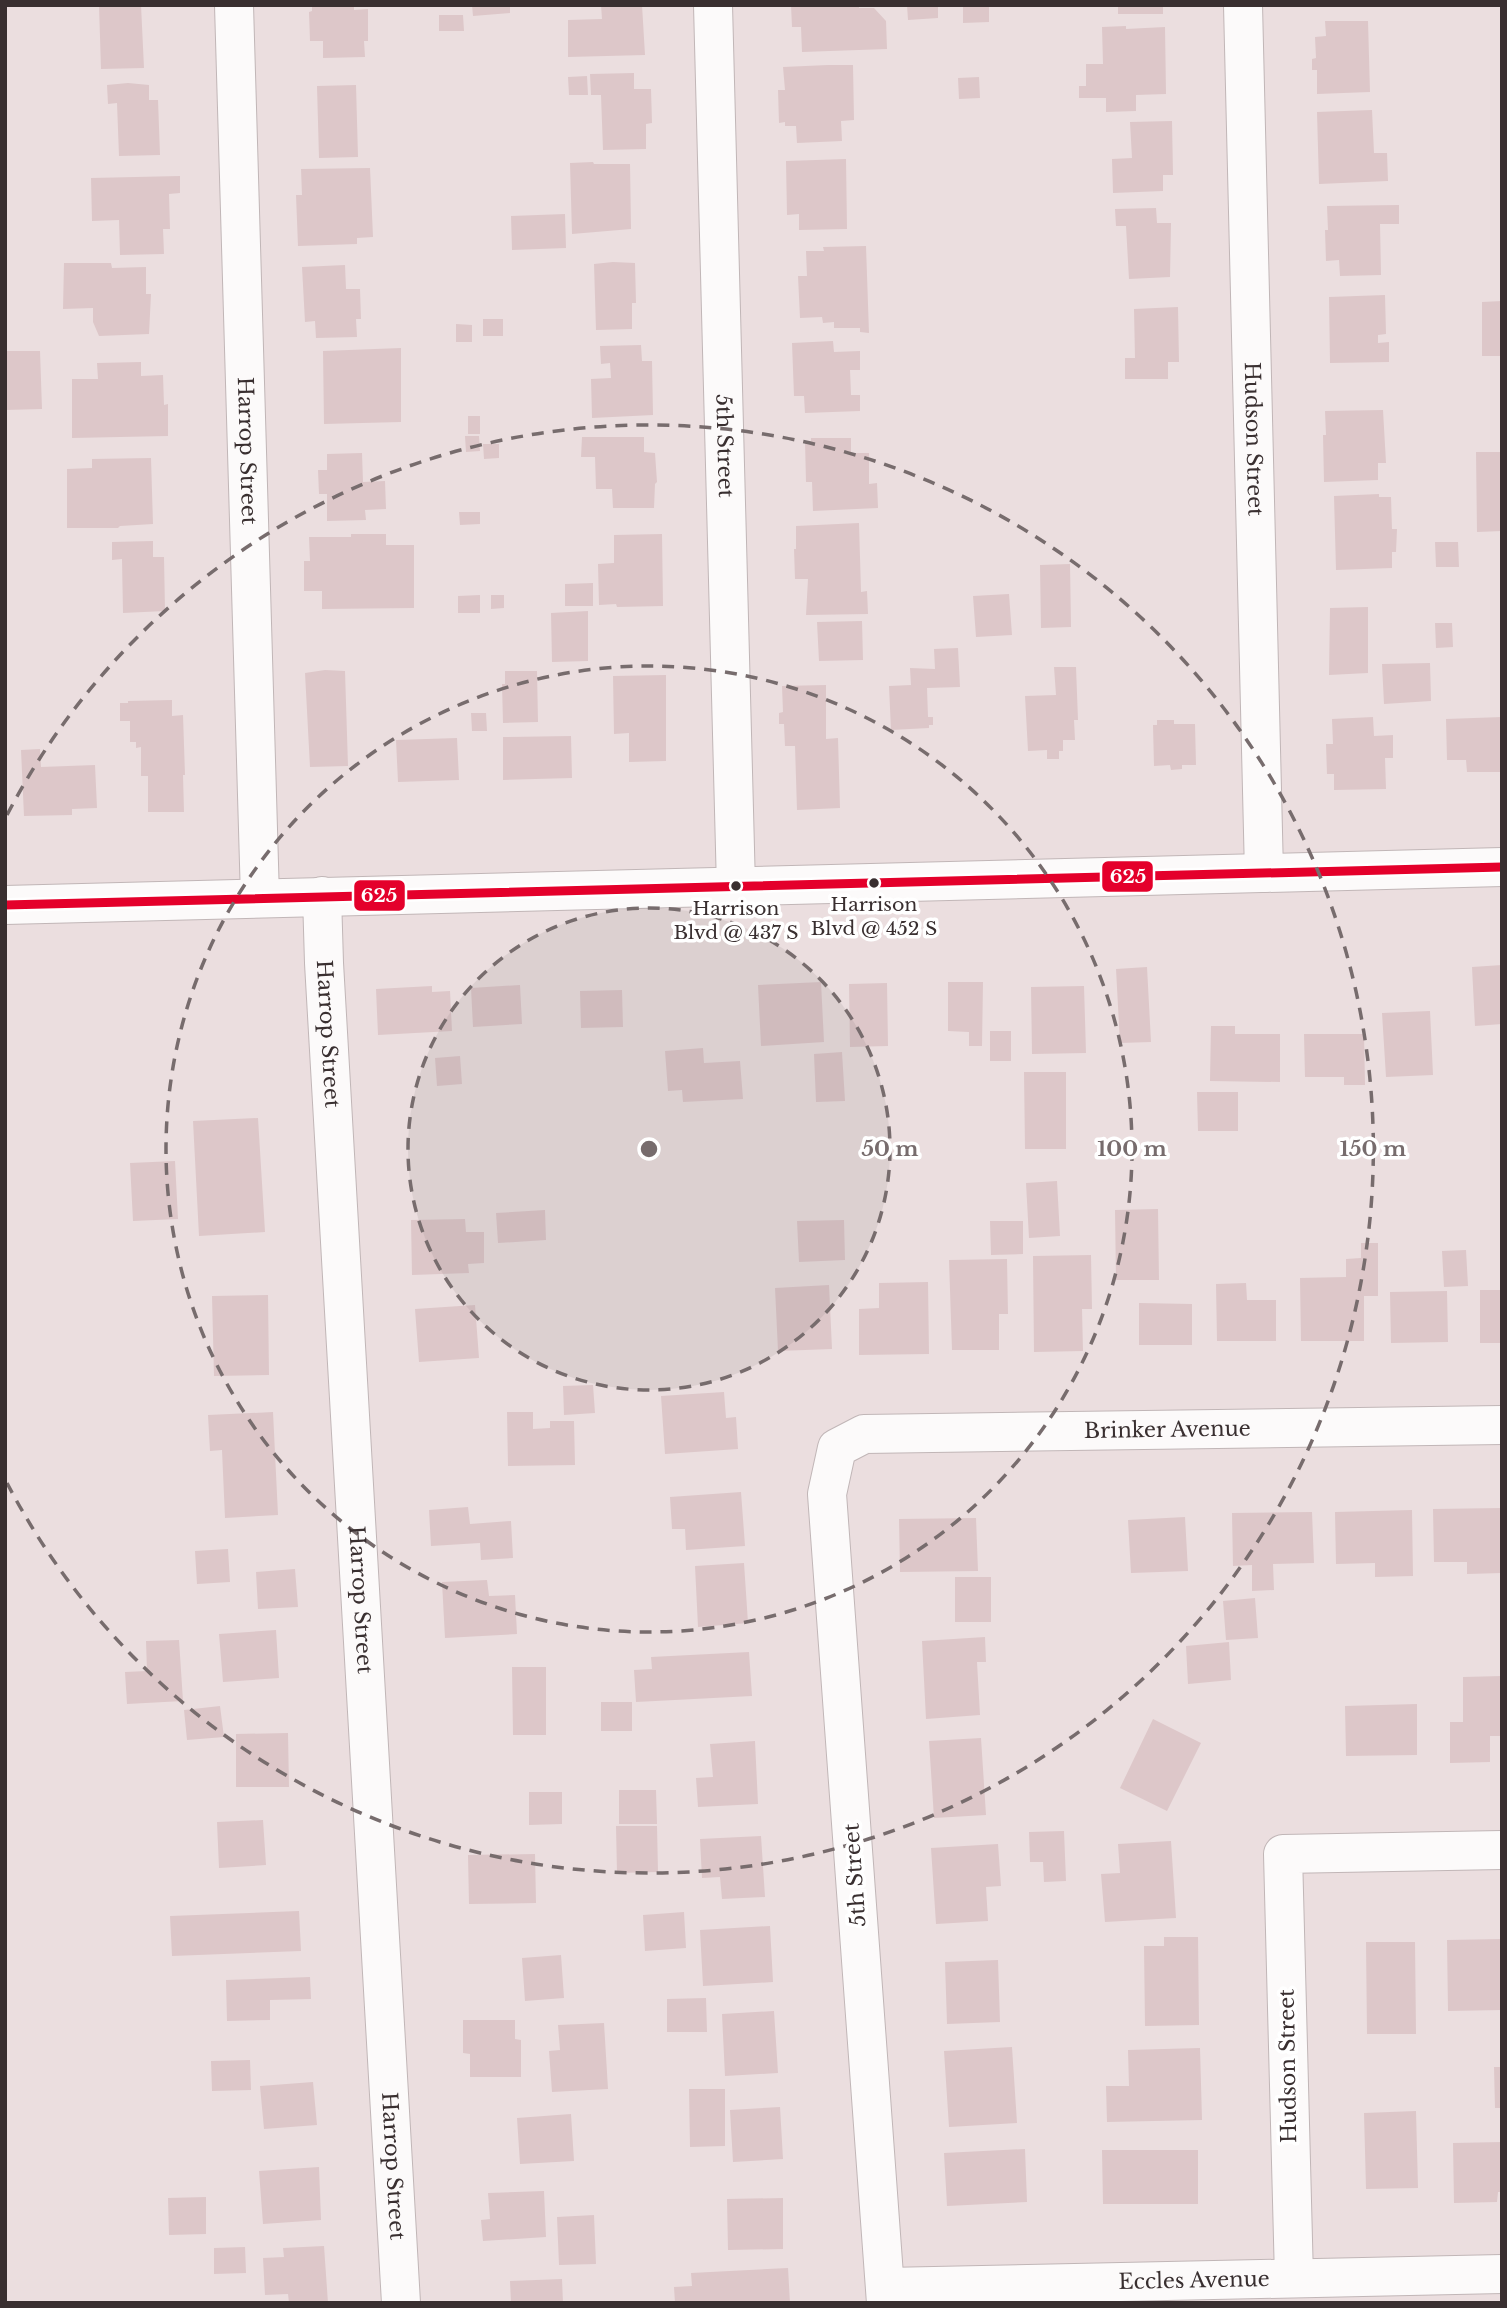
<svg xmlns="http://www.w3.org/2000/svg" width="1507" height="2308" font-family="'Libre Baskerville',serif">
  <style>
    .building { fill: #ddc7c9 }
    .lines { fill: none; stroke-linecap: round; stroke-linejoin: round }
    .minor-casing { stroke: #c1b6b7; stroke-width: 40 }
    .major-casing { stroke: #c1b6b7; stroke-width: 40 }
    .minor { stroke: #fcfafa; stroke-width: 38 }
    .major { stroke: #fcfafa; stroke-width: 38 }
    .bus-1-casing { stroke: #fff; stroke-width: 14 }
    .bus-1 { stroke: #e4002b; stroke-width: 9 }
    .ring { fill: none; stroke: #776c6d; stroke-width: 3.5; stroke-dasharray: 12 9 }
    .bus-dot { fill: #392f30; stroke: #fff; stroke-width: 2.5 }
    .labels { text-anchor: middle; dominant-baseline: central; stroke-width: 7; stroke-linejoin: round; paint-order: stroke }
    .bus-label { font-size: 19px; fill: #392f30; stroke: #fff }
    .street-label { font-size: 21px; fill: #392f30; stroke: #fff }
    .centre { fill: #776c6d; stroke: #fff; stroke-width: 3.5 }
    .ring-label { font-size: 21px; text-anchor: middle; font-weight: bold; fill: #776c6d; stroke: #fff; stroke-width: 7; stroke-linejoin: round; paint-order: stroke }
    .line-badge { stroke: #fff; stroke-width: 2.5 }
    .badge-label { font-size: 19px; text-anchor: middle; font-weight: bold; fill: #fff }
  </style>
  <rect width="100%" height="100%" fill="#ebdedf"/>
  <path class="building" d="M99,5H141L144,68L101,69Z
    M312,5H354V10L368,9V41H364L365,57L323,58V41H310L309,12L312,11Z
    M472,5H510V13L473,16Z
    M601,5H642L645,55L568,57V20L602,19Z
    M791,5H859V8H874L886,21L887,49L802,52L801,27H792Z
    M907,5H938V18L908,20Z
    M963,5H989V22L963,23Z
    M1118,5H1163V14H1118Z
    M439,15H463L464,31H439Z
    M1325,21H1368L1370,92L1317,94V70H1312V59L1316,58L1315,37L1326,36Z
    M1126,26V29L1165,27L1166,94L1136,95V111L1106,112V98H1079V86H1086V64H1103L1102,27Z
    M828,65H853L854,120L841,121L842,141L797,143L796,126H785V122L779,123L778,90H785L783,67Z
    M634,73V89H651L652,123L646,124V149L603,150L601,95H591L590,74Z
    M587,76L588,95H569L568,77Z
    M979,77L980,98L959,99L958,78Z
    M128,83L149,85V100H158L160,155L119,156L117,103L108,104L107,85Z
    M356,85L358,157L319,158L317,86Z
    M1372,110L1374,153H1387L1388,181L1319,184L1317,112Z
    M1172,121L1173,175H1163V191L1113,193L1112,159L1132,158L1130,122Z
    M846,159L847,229L799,230V214L787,215L786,161Z
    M593,162L594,164H630L631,229L572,234L570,163Z
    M370,168L373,237L357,238V244L298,246L296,195H302L301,169Z
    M180,176V193L169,194L170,229H163L164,254L120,255L119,220L92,221L91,178Z
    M1399,205V224H1380L1381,275L1340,276L1339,260L1326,261L1325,230H1328L1327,206Z
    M1156,208L1157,223H1171L1170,277L1129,279L1126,226H1116L1115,209Z
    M565,214L566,248L512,250L511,216Z
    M866,246L869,333L860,332V328H834V322L823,323L822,317L800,318L798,276H807L806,251H824L823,247Z
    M613,262L635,263L636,303H632V329L596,330L594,264Z
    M64,263H111L112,268L146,267V294H151L149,334L99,336L93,322V308L63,309Z
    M345,265L346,289H360L361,319H356L357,337L316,338L315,321L305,322L302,267Z
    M1385,295L1386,334L1378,335V343L1389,342V362L1330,363L1329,297Z
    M1502,301V356H1482V302Z
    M1178,307L1179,362H1168V379H1125V358H1135L1134,309Z
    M483,319H503V336H483Z
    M456,324L472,325V342H456Z
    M833,341L834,352L860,351V370H850L851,395H860V411L805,413L804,396H794L792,343Z
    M641,345L642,361H652L653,415L592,418L591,379L611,378L610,363L601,364L600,346Z
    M401,348V422L324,424L323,351Z
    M5,351H40L42,409L5,410Z
    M141,362V376L163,375L164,405L168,404V436L72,438V379H98L97,363Z
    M1383,410L1386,463H1378V480L1324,482L1323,435H1326L1325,411Z
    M468,416H480V434H468Z
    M465,436H479L480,451L466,452Z
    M582,437H644V452L655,453L657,482L655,484L654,508H613L612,489H596L595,457H581Z
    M811,438H851V453H869V484L877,483L878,508L813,511L812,482H806L805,441H811Z
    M483,444H499V458L484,459Z
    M1476,452H1502V531L1477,532Z
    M362,453L363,482L385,481L386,509L365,510L366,520L327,521V494H319L318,470H327V454Z
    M151,458L153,524L120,526L118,528H67V469L92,468V459Z
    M1379,494V497H1391L1392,529H1397L1396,552H1392V568L1336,570L1334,496Z
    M459,512H480V524L460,525Z
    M859,523L861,592L867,591L868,614L806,615L808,579H795L794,549H796V526Z
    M351,534H386V545H414V608L322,609V591H304V561H310L309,537H351Z
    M662,534L663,606L617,607L616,604L599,605L598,564L614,563V535Z
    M153,541V557H164L165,611L123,613L122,559L112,560V542Z
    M1435,542H1458L1459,567H1436Z
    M1070,564L1071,627L1041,628L1040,565Z
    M593,583V606H565V584Z
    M1009,594L1012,635L976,637L973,596Z
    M480,595V613H458V596Z
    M491,595H504V608L491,609Z
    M1368,607V673L1329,675L1330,608Z
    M588,611V661L552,662L551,613Z
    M862,621L863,660L819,661L817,622Z
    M1435,623H1452L1453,647L1436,648Z
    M958,648L960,687L927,688L928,717H933V725H929V728L891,730L889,686L911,685L910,668L935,669L934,649Z
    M1430,663L1431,701L1384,704L1382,664Z
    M1054,667H1076L1078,720H1074L1075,740H1063V751H1059V759H1047V750L1028,751L1025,696L1056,695Z
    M325,670L345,671L348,766L310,767L305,673Z
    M505,671H537L538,722L503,723L502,684H505Z
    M666,675V761L629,762V733L614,734L613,676Z
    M826,685V739L838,738L840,808L797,810L795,746H785L784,724H779V713L783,712L782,686Z
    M172,700V716L183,715L185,775H183L184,812H148V776H141V747L136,748V742H130V721H120V703H128V701Z
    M471,713H486L487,731H472Z
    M1373,717L1374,736L1393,735V758H1385L1386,789L1334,790V774H1327L1326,744H1333L1332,719Z
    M1502,717V772H1467L1466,760H1447L1446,719Z
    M1157,720H1174V724H1195L1196,765H1182V769L1171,770L1170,765L1154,766L1153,725H1157Z
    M571,736L572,778L503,780V737Z
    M457,738L459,780L398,782L396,740Z
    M40,749L41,767L95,765L97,808L72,809V815L24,816L21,750Z
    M1502,965V1024L1475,1026L1472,967Z
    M1147,967L1151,1042L1120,1043L1116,969Z
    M821,982L824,1042L761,1046L758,985Z
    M948,982H983L982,1046H969V1032L948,1031Z
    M887,983L888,1046L850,1047L849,984Z
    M520,985L522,1024L473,1027L471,988Z
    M432,986V992L450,991L452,1031L378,1035L376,989Z
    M1084,986L1086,1053L1032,1054L1031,987Z
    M622,990L623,1027L581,1028L580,991Z
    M1430,1011L1433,1075L1386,1077L1382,1013Z
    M1211,1026H1235V1034H1280V1082L1210,1081Z
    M990,1031H1011V1061H990Z
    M1304,1034H1364L1365,1085H1344V1077H1305Z
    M703,1048L704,1063L740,1061L743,1099L683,1102L682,1090L668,1091L665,1051Z
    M842,1052L845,1101L816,1102L814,1054Z
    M460,1056L462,1084L437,1086L435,1058Z
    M1024,1072H1066V1149H1025Z
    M1197,1092H1238V1131H1198Z
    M258,1118L265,1232L199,1236L193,1121Z
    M175,1161L178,1219L133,1221L130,1163Z
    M1057,1181L1060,1236L1029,1238L1026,1183Z
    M1158,1209L1159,1280H1116L1115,1210Z
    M545,1210L546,1240L498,1243L496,1213Z
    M465,1219L466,1232H484V1263L468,1264L469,1273L412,1275L411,1220Z
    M844,1220L845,1260L799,1262L797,1221Z
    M990,1221H1023V1254L991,1255Z
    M1361,1243H1378V1296H1364V1341H1301L1300,1278L1346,1277V1259L1361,1258Z
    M1466,1250L1468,1286L1444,1287L1442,1251Z
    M1091,1255L1092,1309H1082L1083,1351L1034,1352L1033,1256Z
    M1007,1259L1008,1314H999V1350H952L949,1260Z
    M928,1282L929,1354L859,1355V1309L879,1308V1283Z
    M1246,1283L1247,1300H1276V1341H1217L1216,1284Z
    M829,1285L832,1349L778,1351L775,1288Z
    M1480,1290H1502V1343H1480Z
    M1447,1291L1448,1342L1391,1343L1390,1292Z
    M268,1295L269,1375L214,1376L212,1296Z
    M1139,1303L1192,1304V1345H1139Z
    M475,1305L479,1358L419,1362L415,1309Z
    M593,1385L595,1413L564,1415L563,1386Z
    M724,1392L726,1418L736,1417L738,1449L665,1454L661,1396Z
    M273,1412L278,1515L225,1518L222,1450L210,1451L208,1415Z
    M507,1412H533V1429L550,1428V1421H574L575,1465L508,1466Z
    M741,1492L745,1546L686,1550L685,1529H672L670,1497Z
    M468,1507L470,1524L511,1521L513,1558L481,1560L480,1543L431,1546L429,1510Z
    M1502,1508V1573L1467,1574V1562H1434L1433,1509Z
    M1412,1510L1413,1576L1375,1577V1563L1336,1564L1335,1512Z
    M1312,1512L1314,1563L1273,1564L1274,1590L1252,1591V1565L1233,1566L1232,1513Z
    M1185,1517L1188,1571L1131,1573L1128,1520Z
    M976,1518L978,1571L900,1572L899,1519Z
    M228,1549L230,1582L197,1584L195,1551Z
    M744,1563L748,1623L698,1627L695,1566Z
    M295,1569L298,1607L258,1609L256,1572Z
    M955,1577H991V1622H955Z
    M487,1580L489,1596L515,1595L517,1634L445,1638L442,1582Z
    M1255,1598L1258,1638L1226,1640L1223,1601Z
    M276,1630L279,1678L223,1682L219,1634Z
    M985,1637L986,1662H977L980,1715L926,1719L922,1641Z
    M179,1640L183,1701L127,1704L125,1672L147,1671L146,1641Z
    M1229,1642L1231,1680L1188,1684L1186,1646Z
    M749,1652L752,1696L636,1702L634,1670L652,1669L651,1657Z
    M512,1667H546V1735H513Z
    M1502,1676V1736H1490V1762L1450,1763V1722H1463V1677Z
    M601,1702H632V1731H601Z
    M1417,1704V1755L1346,1756L1345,1706Z
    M220,1706L224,1737L187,1740L184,1710Z
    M1153,1719L1201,1743L1167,1811L1120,1788Z
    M288,1733L289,1787H236V1734Z
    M981,1738L986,1815L934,1818L929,1741Z
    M755,1741L758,1804L698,1807L696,1778L713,1777L710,1744Z
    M619,1790H656L657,1824H619Z
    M529,1792H562V1824L529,1825Z
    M263,1820L266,1865L219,1868L217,1822Z
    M616,1826H657L658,1872L617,1873Z
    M1064,1831L1066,1881L1044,1882L1043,1862H1030L1029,1832Z
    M761,1836L765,1897L722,1899L720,1877L702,1878L700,1839Z
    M1171,1841L1176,1918L1105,1922L1101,1874L1120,1873L1118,1844Z
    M998,1844L1001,1886L986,1887L988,1921L936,1924L931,1848Z
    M535,1854L536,1903L469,1904L468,1855Z
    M299,1911L301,1951L172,1956L170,1916Z
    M684,1912L686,1948L645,1951L643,1915Z
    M770,1926L773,1982L703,1986L700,1930Z
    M1164,1937H1198L1199,2025L1145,2026L1144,1946H1164Z
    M1502,1939V2010L1448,2011L1447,1940Z
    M1366,1942H1415L1416,2034H1367Z
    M561,1955L564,1998L525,2001L522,1958Z
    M998,1960L1000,2022L947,2024L945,1962Z
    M310,1977L311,1999L270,2000V2020L227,2021L226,1980Z
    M706,1998L707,2032H667V1999Z
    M774,2011L778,2073L725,2076L722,2014Z
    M463,2020H515V2039L521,2040V2077H470V2054L463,2053Z
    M604,2023L608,2089L552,2092L549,2051L560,2050L558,2025Z
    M1012,2047L1017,2123L949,2127L944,2051Z
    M1200,2048L1202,2120L1107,2122L1106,2086H1129L1128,2050Z
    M250,2060L251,2090L212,2091L211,2061Z
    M1494,2067H1502V2108H1495Z
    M313,2082L317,2125L264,2129L260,2086Z
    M689,2089H725V2146L690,2147Z
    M780,2107L783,2159L733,2162L730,2110Z
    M1416,2111L1418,2188L1366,2189L1364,2113Z
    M571,2114L574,2161L520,2164L517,2118Z
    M1502,2142V2192H1498L1497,2202L1454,2203L1453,2143Z
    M1025,2149L1027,2202L947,2206L944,2153Z
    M1102,2150H1198V2204H1103Z
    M319,2167L321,2220L263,2224L259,2171Z
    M544,2191L546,2237L483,2241L481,2220L490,2219L488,2193Z
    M206,2197V2234L169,2235L168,2198Z
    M783,2198V2249L728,2250L727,2199Z
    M594,2215L596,2264L559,2265L557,2217Z
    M324,2246L328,2303H289L288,2294L265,2295L263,2258L284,2257L283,2248Z
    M245,2247L246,2273L214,2274V2248Z
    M788,2268L790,2303H675L674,2287L692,2286L691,2273Z
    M562,2279L563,2303H511L510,2281Z"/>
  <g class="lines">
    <g class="minor-casing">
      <g id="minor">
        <path id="s1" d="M234,5L260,898"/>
        <path id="s2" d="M713,5L736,887"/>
        <path id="s3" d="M1243,5L1264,873"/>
        <path id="s4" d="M322,896L324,963L401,2303"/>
        <path d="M1294,2278L1283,1854L1502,1850"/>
        <path id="s5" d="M886,2287L1502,2274"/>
        <path id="s6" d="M886,2303L827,1494L837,1448L864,1434L1502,1425"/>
      </g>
    </g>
    <g class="major-casing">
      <path id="major" d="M5,905L1502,867"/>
    </g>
    <use href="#minor" class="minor"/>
    <use href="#major" class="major"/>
    <g class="bus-1-casing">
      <path id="bus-1" d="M5,905L1502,867"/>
    </g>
    <use href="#bus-1" class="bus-1"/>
  </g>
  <circle cx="649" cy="1149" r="241" fill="#776c6d" fill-opacity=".12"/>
  <g class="ring">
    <circle cx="649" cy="1149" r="241"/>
    <circle cx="649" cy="1149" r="483"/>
    <path d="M7 815A724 724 0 1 1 7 1483"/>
  </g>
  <g class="bus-dot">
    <circle cx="874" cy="883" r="6"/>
    <circle cx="736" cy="886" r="6"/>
  </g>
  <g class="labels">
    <g class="bus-label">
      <text x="874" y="904">Harrison<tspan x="874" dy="24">Blvd @ 452 S</tspan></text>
      <text x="736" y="908">Harrison<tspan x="736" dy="24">Blvd @ 437 S</tspan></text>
    </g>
    <g class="street-label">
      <text stroke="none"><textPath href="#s3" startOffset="434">Hudson Street</textPath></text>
      <text stroke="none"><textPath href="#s2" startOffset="441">5th Street</textPath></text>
      <text stroke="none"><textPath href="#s1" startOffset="446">Harrop Street</textPath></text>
      <text stroke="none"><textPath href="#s4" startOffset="138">Harrop Street</textPath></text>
      <text stroke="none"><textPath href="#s6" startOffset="1192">Brinker Avenue</textPath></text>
      <text stroke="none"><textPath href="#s4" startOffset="705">Harrop Street</textPath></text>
      <text transform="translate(855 1875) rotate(-94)">5th Street</text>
      <text transform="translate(1288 2066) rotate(-91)">Hudson Street</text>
      <text stroke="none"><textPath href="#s4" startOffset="1272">Harrop Street</textPath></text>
      <text stroke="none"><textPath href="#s5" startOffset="308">Eccles Avenue</textPath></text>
    </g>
  </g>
  <circle cx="649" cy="1149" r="10" class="centre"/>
  <g class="ring-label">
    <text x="890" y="1156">50 m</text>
    <text x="1132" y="1156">100 m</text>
    <text x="1373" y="1156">150 m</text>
  </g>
  <g class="line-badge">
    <rect x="1101" y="860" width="53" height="33" rx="7" fill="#e4002b"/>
    <rect x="353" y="879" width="53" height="33" rx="7" fill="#e4002b"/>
  </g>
  <g class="badge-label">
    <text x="1128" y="883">625</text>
    <text x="379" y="902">625</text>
  </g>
  <rect width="1507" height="2308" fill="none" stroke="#392f30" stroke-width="14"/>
</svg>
